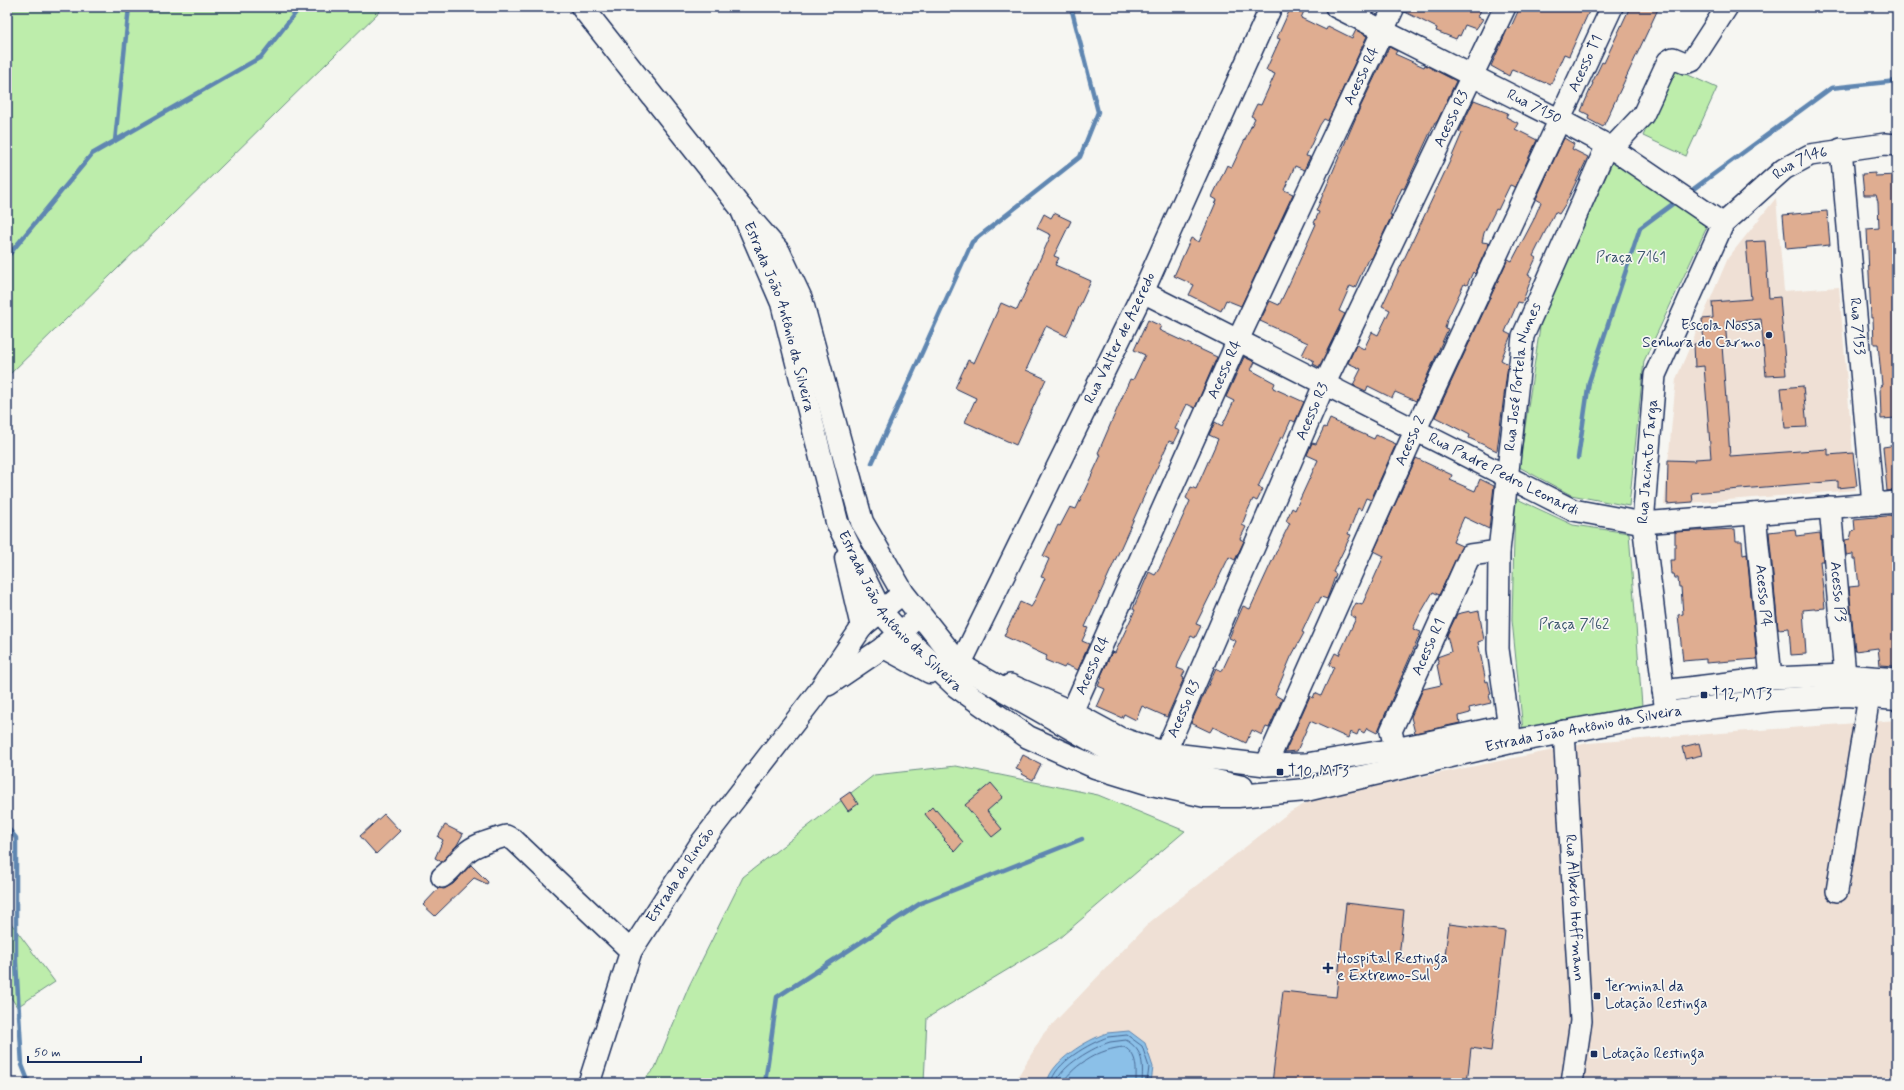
<svg xmlns="http://www.w3.org/2000/svg" width="1904" height="1090" font-family="Mynerve,sans-serif">
  <style>
    .built { fill: #efe0d5 }
    .green { fill: #bdedab; stroke: #6c8e84 }
    .water { fill: #8bc0e8; stroke: #5e86b1 }
    .lines { fill: none; stroke-linecap: round; stroke-linejoin: round }
    .shore { stroke: #486995; stroke-width: 1 }
    .stream { stroke: #5e86b1; stroke-width: 4.5 }
    .building { fill: #dfad91; stroke: #1b2f5e }
    .minor-casing { stroke: #1b2f5e; stroke-width: 24 }
    .major-casing { stroke: #1b2f5e; stroke-width: 25 }
    .minor { stroke: #f6f6f2; stroke-width: 21 }
    .major { stroke: #f6f6f2; stroke-width: 22 }
    .poi-dot { fill: #1b2f5e; stroke: #f6f6f2; stroke-width: 1.5 }
    .labels { text-anchor: middle; dominant-baseline: central; stroke-width: 3.5; stroke-linejoin: round; paint-order: stroke }
    .street-label { font-size: 15px; fill: #1b2f5e; stroke: #f6f6f2 }
    .park-label { font-size: 15px; fill: #3b556d; stroke: #f6f6f2 }
    .poi-label { font-size: 15px; fill: #1b2f5e; stroke: #f6f6f2; text-anchor: start }
  </style>
  <rect width="100%" height="100%" fill="#f6f6f2"/>
  <filter id="ink" filterUnits="userSpaceOnUse"><feTurbulence type="fractalNoise" baseFrequency=".025" numOctaves="2"/><feDisplacementMap in="SourceGraphic" scale="8" xChannelSelector="R" yChannelSelector="G"/><feConvolveMatrix kernelMatrix="1 2 1 2 8 2 1 2 1" color-interpolation-filters="sRGB"/></filter>
  <g filter="url(#ink)">
    <path class="built" d="M1776,198L1784,291L1839,287L1856,490L1664,505L1676,379L1728,258Z
      M1897,720V1083H1014L1044,1033L1150,922L1287,814L1313,799L1588,743Z"/>
    <path class="green" d="M7,7H384L7,377Z
      M1673,68L1717,88L1686,156L1643,136Z
      M1613,161L1707,227L1644,361L1629,506L1571,495L1519,467L1541,320Z
      M1515,498L1573,525L1629,533L1642,706L1523,731L1512,620Z
      M956,766L1098,795L1185,831L1057,940L927,1018L924,1083H641L655,1068L689,986L743,877L874,775Z
      M7,918L55,982L17,1007L7,991Z"/>
    <path class="water" d="M1129,1031L1145,1043L1153,1067L1151,1083H1047C1051,1061 1087,1040 1107,1033C1114,1032 1122,1032 1129,1031Z"/>
    <g class="lines">
      <path class="shore" d="M1051,1083C1054,1063 1090,1043 1108,1037C1114,1036 1121,1036 1127,1035L1142,1046L1149,1067L1147,1083
        M1056,1083C1060,1066 1094,1047 1110,1042C1115,1041 1121,1041 1126,1040C1144,1051 1143,1064 1142,1083
        M1062,1083C1076,1063 1100,1049 1124,1047C1138,1055 1136,1068 1136,1083"/>
      <path class="stream" d="M115,141L129,7
        M1688,193L1831,88L1897,81
        M7,257L92,154L261,57L300,7
        M1578,458L1589,382L1640,228L1678,200
        M872,463L972,242L1080,157L1098,112L1071,7
        M7,827L16,838V962L22,1065L29,1083
        M765,1083L777,997L921,903L1082,839"/>
    </g>
    <path class="building" d="M1291,7H1306L1301,18L1326,30L1328,26L1352,38L1356,30L1367,36L1328,121L1324,119L1320,125L1306,156L1310,157L1304,170L1295,166L1284,190L1293,194L1241,306L1226,300L1221,311L1189,295L1194,285L1174,276L1191,238L1199,242L1217,200L1212,197L1227,165L1232,167L1255,118L1251,116L1257,104L1261,105L1275,74L1266,70L1280,39L1277,38Z
      M1406,7H1482L1478,17L1483,19L1476,29L1465,25L1460,36L1458,35L1456,39L1436,31L1437,28L1405,12Z
      M1520,7H1591L1569,56L1564,54L1551,84L1546,82L1545,83L1512,69L1509,76L1491,66L1508,28L1510,29Z
      M1630,7H1659L1603,127L1588,119L1589,115L1581,111L1593,83H1592L1602,62L1604,63Z
      M1389,47L1397,51L1395,54L1424,67L1425,65L1456,81L1437,122H1435L1404,189L1402,188L1390,215H1392L1372,258L1368,259L1355,288L1350,286L1339,311L1345,314L1319,367L1313,364L1314,361L1302,355L1308,343L1260,321L1270,301L1279,305L1290,282L1316,224L1314,223L1319,212L1316,211L1359,110Z
      M1474,100L1508,113L1506,117L1518,123L1515,129L1537,140L1515,187L1510,185L1498,210L1496,209L1484,233L1482,242L1489,243L1475,274L1473,272L1467,285L1464,284L1447,320L1445,328L1448,329L1416,401L1395,392L1392,398L1368,386L1366,391L1353,385L1361,369L1348,363L1356,345L1364,349L1372,332L1378,335L1390,310L1382,306L1450,161L1462,133L1459,132Z
      M1564,138L1574,144L1572,149L1588,157L1566,203L1559,214L1555,212L1533,256L1536,258L1528,275L1532,277L1522,303L1518,302L1505,332L1511,335L1501,360L1508,364L1497,451L1469,438L1470,435L1435,417L1508,259L1512,261L1533,221L1541,202L1536,199Z
      M1875,173V176L1897,175V418L1881,419L1880,386L1882,385L1878,344H1874L1873,318H1871L1867,229L1879,228L1878,202L1876,195H1864L1862,174Z
      M1827,211L1830,245L1786,249L1783,215Z
      M1054,213L1071,221L1054,256L1059,258L1055,265L1091,281L1066,336L1046,326L1026,370L1046,379L1016,445L965,422L976,398L955,388L968,360L974,363L1001,303L1017,310L1051,235L1037,228L1044,214L1051,218Z
      M1765,241L1769,298L1780,297L1786,375L1766,376L1761,319L1725,322L1727,344L1722,345L1730,456L1828,449V455L1853,453L1857,486L1838,488V481L1692,493L1693,502L1667,504L1668,460L1696,461L1695,459L1711,458L1704,366L1695,367L1694,344L1704,343L1702,319L1713,318L1712,302L1751,299L1746,242Z
      M1148,320L1161,326L1159,330L1217,357L1195,408L1187,404L1175,429L1180,431L1174,443L1169,441L1085,627L1088,628L1082,641L1089,644L1078,670L1066,665L1064,668L1045,660L1047,656L1004,636L1020,602L1031,607L1033,604L1045,578L1041,577L1049,559L1043,556L1058,525L1060,526L1070,507L1076,509L1101,455L1098,453L1130,379L1133,380L1145,355L1134,350Z
      M1244,357L1255,362L1251,370L1275,383L1273,388L1304,402L1295,422L1291,420L1283,438L1281,437L1258,487L1263,489L1257,501L1253,499L1247,512L1242,525L1246,527L1240,539L1244,541L1235,560L1229,557L1196,624L1201,626L1195,638L1191,636L1179,661L1177,668L1185,671L1182,677L1184,678L1167,717L1142,706L1136,720L1124,714L1122,718L1097,707L1105,689L1098,686L1102,677L1101,676L1112,652L1115,653L1135,610L1133,609L1149,572L1155,575L1159,569L1190,501L1186,498L1191,487L1196,489L1215,446L1218,439L1209,435L1215,422L1222,426L1234,401L1226,397Z
      M1803,386L1807,427L1785,428L1781,388Z
      M1330,419L1374,439L1376,435L1396,444L1371,500L1366,498L1361,510L1358,508L1348,534L1351,535L1333,572L1336,574L1327,599L1321,597L1318,603L1316,602L1302,632L1304,633L1291,657L1275,695L1282,699L1269,728L1266,727L1262,735L1252,730L1246,743L1213,727L1210,732L1191,723L1216,668L1222,671L1236,641L1229,638L1243,606L1250,609L1284,535L1290,523L1286,521L1292,508L1295,510L1318,460L1307,455L1312,443L1316,444L1324,427L1326,428Z
      M1897,445V490L1887,491L1883,447Z
      M1416,458L1452,475L1450,480L1475,491L1480,479L1494,486L1489,529L1464,517L1453,542L1462,546L1439,595L1433,592L1419,616L1413,629L1421,632L1377,733L1367,728L1364,733L1359,730L1357,735L1350,732L1348,738L1310,721L1297,751L1285,752L1310,696L1313,698L1315,693L1321,696L1334,667L1329,665L1335,653L1339,655L1356,618L1350,615L1356,603L1362,605L1384,556L1374,551Z
      M1897,515V662H1894V666L1880,665L1878,648L1855,651L1849,587L1859,586L1856,559H1853V554L1846,555L1845,540L1850,539L1852,531L1855,530L1854,519Z
      M1735,529L1736,541H1742L1743,555L1747,554L1757,659L1706,663V659L1683,661L1678,615L1683,614L1681,587H1679L1678,578H1675L1674,574H1671L1670,560H1675V532Z
      M1795,529L1796,536L1820,533L1823,561H1820L1825,608L1803,610L1806,654L1791,655L1789,628L1778,629L1769,532Z
      M1470,611V613L1479,611L1484,640L1478,642L1486,682L1488,681L1491,694L1489,695L1491,703L1469,708L1470,713L1459,716L1460,723L1415,733L1411,717L1423,689L1441,685L1437,665L1439,664L1437,657L1451,652L1447,635L1457,614Z
      M1699,743L1702,755L1685,759L1682,747Z
      M1023,755L1041,764L1033,780L1022,774L1023,772L1016,769Z
      M991,783L1003,797L987,811L1002,829L992,837L965,805Z
      M850,792L858,804L848,811L840,799Z
      M932,807L935,811L936,810L963,842L955,851L944,840L945,839L925,814Z
      M384,814L400,831L376,854L360,836Z
      M445,825L463,834L457,845L442,862L435,858L443,840L438,837Z
      M471,865L488,882L487,884L474,878L435,916L423,905L439,888L444,889L453,884Z
      M1346,903L1404,910L1399,958L1444,963L1449,924L1505,931L1491,1051L1471,1048L1467,1083H1272L1283,991L1336,997Z"/>
    <g class="lines">
      <g class="minor-casing">
        <g id="minor">
          <path id="s1" d="M1336,7L1560,120L1607,145L1723,224"/>
          <path d="M1612,148L1643,115L1668,61L1673,58L1685,63L1692,61L1727,7"/>
          <path id="s2" d="M1841,149L1873,504"/>
          <path id="s3" d="M1143,292L1573,510L1643,523L1897,502"/>
          <path id="s4" d="M1830,507L1845,675"/>
          <path id="s5" d="M1755,514L1771,678"/>
          <path id="s6" d="M960,665L1143,292L1271,7"/>
          <path d="M828,685L884,647L920,615"/>
          <path d="M1010,685L1072,712L1120,738L1165,753L1266,765L1306,764L1395,749L1509,725"/>
          <path d="M1663,691L1771,678L1845,675L1897,679"/>
          <path id="s7" d="M1072,712L1238,340L1394,7"/>
          <path id="s8" d="M1666,713L1643,523L1655,375L1723,224L1784,169L1810,155L1885,144L1897,145"/>
          <path id="s9" d="M1564,731L1581,1021L1572,1083"/>
          <path id="s10" d="M1511,742L1498,649L1499,551L1523,336L1607,145"/>
          <path id="s11" d="M1165,753L1324,385L1505,7"/>
          <path id="s12" d="M1399,763L1391,731L1470,555L1499,551"/>
          <path id="s13" d="M1266,765L1415,431L1612,7"/>
          <path d="M442,877C452,870 457,861 465,854C474,844 493,840 506,836L514,840L631,951"/>
          <path d="M1837,891L1869,697"/>
          <path id="s14" d="M589,1083L631,951L701,843L818,692L862,627L903,593"/>
        </g>
      </g>
      <g class="major-casing">
        <g id="major">
          <path d="M582,7L741,208L779,252L801,299L862,522L903,593L960,665L1114,753L1211,780L1242,787"/>
          <path id="s15" d="M741,208L782,303L837,522L881,612L900,633L956,686L1028,737L1095,767L1147,783L1205,796H1238L1306,790L1511,742L1666,713L1773,700L1847,695L1897,699"/>
          <path d="M846,558L862,627"/>
          <path d="M884,647L930,672"/>
        </g>
      </g>
      <use href="#minor" class="minor"/>
      <use href="#major" class="major"/>
    </g>
  </g>
  <g class="poi-dot">
    <circle cx="1769" cy="335" r="4"/>
    <rect x="1700" y="691" width="8" height="8" rx="2"/>
    <rect x="1276" y="768" width="8" height="8" rx="2"/>
    <path d="M1326 962h4v4h4v4h-4v4h-4v-4h-4v-4h4z"/>
    <rect x="1593" y="992" width="8" height="8" rx="2"/>
    <rect x="1590" y="1050" width="8" height="8" rx="2"/>
  </g>
  <g class="labels">
    <g class="street-label">
      <text stroke="none"><textPath href="#s13" startOffset="771">Acesso T1</textPath></text>
      <text stroke="none"><textPath href="#s7" startOffset="699">Acesso R4</textPath></text>
      <text stroke="none"><textPath href="#s1" startOffset="222">Rua 7150</textPath></text>
      <text stroke="none"><textPath href="#s11" startOffset="696">Acesso R3</textPath></text>
      <text stroke="none"><textPath href="#s8" startOffset="605">Rua 7146</textPath></text>
      <text stroke="none"><textPath href="#s15" startOffset="116">Estrada João Antônio da Silveira</textPath></text>
      <text stroke="none"><textPath href="#s2" startOffset="178">Rua 7153</textPath></text>
      <text stroke="none"><textPath href="#s6" startOffset="364">Rua Valter de Azeredo</textPath></text>
      <text stroke="none"><textPath href="#s7" startOffset="375">Acesso R4</textPath></text>
      <text stroke="none"><textPath href="#s10" startOffset="368">Rua José Portela Nunes</textPath></text>
      <text stroke="none"><textPath href="#s11" startOffset="372">Acesso R3</textPath></text>
      <text stroke="none"><textPath href="#s13" startOffset="355">Acesso 2</textPath></text>
      <text stroke="none"><textPath href="#s8" startOffset="253">Rua Jacinto Targa</textPath></text>
      <text stroke="none"><textPath href="#s3" startOffset="404">Rua Padre Pedro Leonardi</textPath></text>
      <text stroke="none"><textPath href="#s4" startOffset="85">Acesso P3</textPath></text>
      <text stroke="none"><textPath href="#s5" startOffset="82">Acesso P4</textPath></text>
      <text stroke="none"><textPath href="#s15" startOffset="440">Estrada João Antônio da Silveira</textPath></text>
      <text stroke="none"><textPath href="#s12" startOffset="125">Acesso R1</textPath></text>
      <text stroke="none"><textPath href="#s7" startOffset="51">Acesso R4</textPath></text>
      <text stroke="none"><textPath href="#s11" startOffset="48">Acesso R3</textPath></text>
      <text stroke="none"><textPath href="#s15" startOffset="1196">Estrada João Antônio da Silveira</textPath></text>
      <text stroke="none"><textPath href="#s14" startOffset="229">Estrada do Rincão</textPath></text>
      <text stroke="none"><textPath href="#s9" startOffset="177">Rua Alberto Hoffmann</textPath></text>
    </g>
    <g class="park-label">
      <text x="1631" y="258">Praça 7161</text>
      <text x="1574" y="625">Praça 7162</text>
    </g>
    <g class="poi-label">
      <text x="1761" y="326" text-anchor="end">Escola Nossa<tspan x="1761" dy="17">Senhora do Carmo</tspan></text>
      <text x="1712" y="695">T12, MT3</text>
      <text x="1288" y="772">T10, MT3</text>
      <text x="1337" y="959">Hospital Restinga<tspan x="1337" dy="17">e Extremo-Sul</tspan></text>
      <text x="1605" y="987">Terminal da<tspan x="1605" dy="17">Lotação Restinga</tspan></text>
      <text x="1602" y="1054">Lotação Restinga</text>
    </g>
  </g>
  <rect width="1904" height="1090" fill="none" stroke="#f6f6f2" stroke-width="24"/>
  <rect x="12" y="12" width="1880" height="1066" fill="none" stroke="#1b2f5e" stroke-width="1.5" filter="url(#ink)"/>
  <path d="M28 1056v6h113v-6" fill="none" stroke="#1b2f5e" stroke-width="2"/>
  <text x="34" y="1056" font-size="12" fill="#1b2f5e" stroke="#f6f6f2" stroke-width="3" paint-order="stroke">50 m</text>
</svg>
